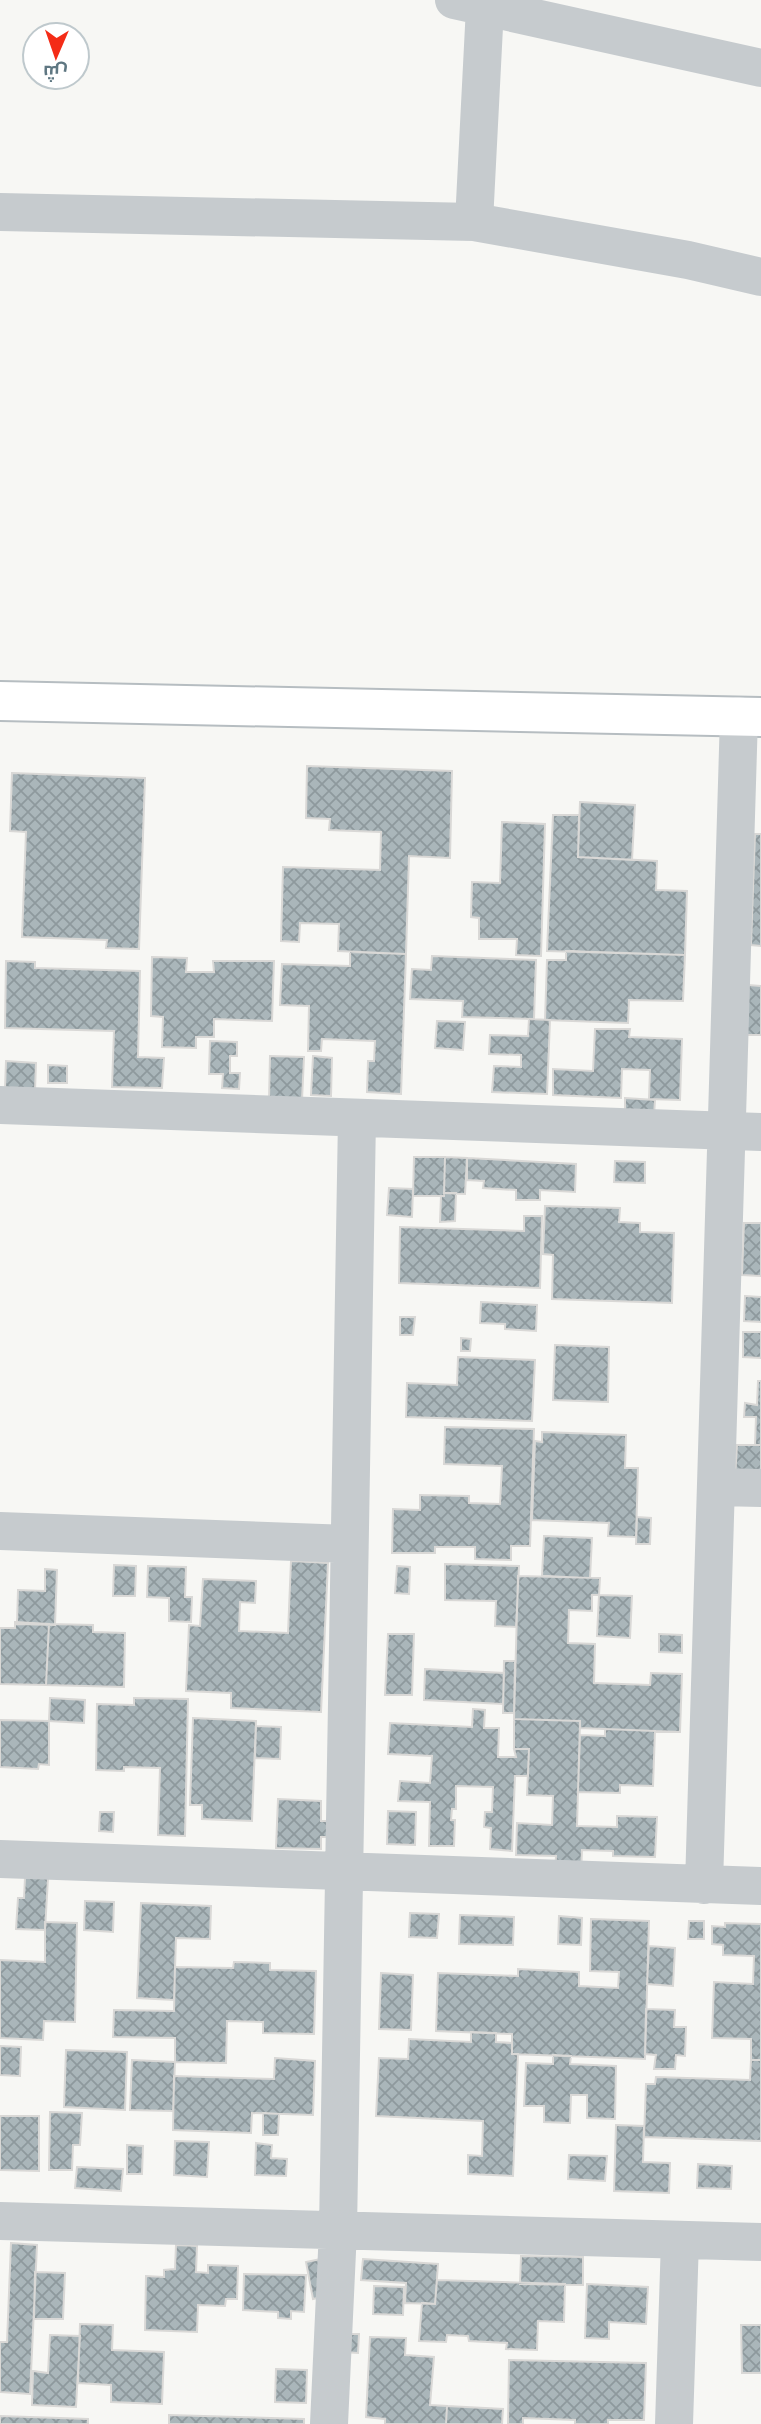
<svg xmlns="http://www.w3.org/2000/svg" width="761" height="2424" font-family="Quicksand,Cairo,sans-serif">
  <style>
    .building { fill: url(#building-cross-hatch); stroke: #d9d8d6; stroke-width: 2 }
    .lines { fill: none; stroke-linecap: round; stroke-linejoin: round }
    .secondary-casing { stroke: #b6bdc1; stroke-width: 42 }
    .street { stroke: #c6cbce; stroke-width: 38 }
    .secondary { stroke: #fff; stroke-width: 38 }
  </style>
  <defs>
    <pattern id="building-cross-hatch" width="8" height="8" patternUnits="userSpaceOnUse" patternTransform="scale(1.75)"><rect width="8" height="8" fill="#aab6ba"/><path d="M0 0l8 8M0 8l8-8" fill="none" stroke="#8e999d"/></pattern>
  </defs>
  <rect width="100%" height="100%" fill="#f7f7f4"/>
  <path class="building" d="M307,766L452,771L450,858L409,856L406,954L338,951L339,924L300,923L299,942L281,941L283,867L380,870L381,832L329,830L330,819L306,818Z
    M12,773L145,778L139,949L106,948L107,940L22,937L26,832L10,831Z
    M580,802L635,805L632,860L578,857Z
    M553,815H579L578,857L657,861L656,890L687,891L685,955L547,951Z
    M502,822L545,824L541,956L516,955L517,939H479V918L471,917L472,882L500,883Z
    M755,834H761V946L751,945Z
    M566,951L685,955L683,1001L629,1000L628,1023L545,1020L547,960H566Z
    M350,952L406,954L401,1094L367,1092L368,1061H374L375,1041L322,1039L321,1051H308L309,1006L280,1005L282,964L350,966Z
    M432,956L536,960L534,1019L462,1017L463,1001L410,999L412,969L431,970Z
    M152,957L187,958L186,972H214L213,961H274L272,1021L214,1019V1037H196V1048L162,1047L163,1017L151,1016Z
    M6,961L35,962V968L140,971L138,1057L164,1058L162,1088L112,1087L114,1031L5,1028Z
    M748,985L761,986V1035H746Z
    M529,1019L550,1020L547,1094L492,1092L494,1066L521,1067V1055L489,1054L490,1035L528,1036Z
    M437,1021L465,1022L463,1050L435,1048Z
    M595,1029H630L629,1037L682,1039L680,1100L649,1099L650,1070L622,1069L621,1098L553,1095V1069L593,1071Z
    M210,1041L237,1042V1056H230V1073H240L239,1089L222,1088L223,1074H209Z
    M270,1056L304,1057L302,1100L269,1099Z
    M313,1056L332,1058L331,1096L311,1095Z
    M6,1061L36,1063L35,1091L5,1089Z
    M48,1065L67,1066V1083H48Z
    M625,1098L655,1100L654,1116L625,1115Z
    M414,1157H445L444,1196H413Z
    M445,1157L467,1158L465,1194L444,1193Z
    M467,1158L576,1164L575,1192L540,1190V1200H516V1190L483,1188L484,1181L467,1180Z
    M615,1161L645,1162V1183L614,1182Z
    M389,1188L413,1189L412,1217L387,1215Z
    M444,1193H456L455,1221L440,1222L441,1196H444Z
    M545,1206L620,1208L619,1222L640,1223V1232L674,1233L672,1303L552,1299L553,1255L543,1254Z
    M524,1216H542L540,1288L399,1283L400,1227L524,1231Z
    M744,1223H761V1276L742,1275Z
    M745,1296L761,1297V1322L744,1321Z
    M481,1302L537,1305L536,1331L505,1329V1324L480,1323Z
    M400,1317H415L413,1335H400Z
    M743,1332H761V1358L743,1357Z
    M461,1338L471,1339L470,1351H461Z
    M555,1345L609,1347L608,1402L553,1400Z
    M458,1357L535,1360L532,1421L406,1417L407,1383L457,1385Z
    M758,1381H761V1445H755L756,1417H744L745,1403L757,1405Z
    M445,1427L534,1429L530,1546H511V1560L475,1559V1547H435V1553H392L393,1509L420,1510V1495L469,1496V1503L500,1504L502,1466L444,1464Z
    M542,1432L626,1435L625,1468H638L636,1537L608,1536L609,1523L532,1520L535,1441L542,1442Z
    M737,1445H761V1480L735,1479Z
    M637,1517L651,1518L650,1544H636Z
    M544,1536L592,1538L590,1578L542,1576Z
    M291,1561L328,1563L321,1712L231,1708V1693L186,1691L189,1625L200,1626L203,1579L256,1581L255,1603L240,1602L239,1631L288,1633Z
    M445,1564L519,1566L516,1627L495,1626L496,1601L445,1600Z
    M114,1565L136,1566L135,1596H113Z
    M148,1566L186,1567L185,1597H192L191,1622L169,1621V1598L147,1597Z
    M397,1566L410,1567L409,1594L395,1593Z
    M45,1569L57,1570L55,1625L17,1624L18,1590L45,1591Z
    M518,1576L600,1578L599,1595H592V1611L569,1610L568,1643L595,1644L594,1683L650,1685L651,1673L682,1674L680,1732L580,1728V1721L514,1719Z
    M599,1595L632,1596L630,1638L597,1636Z
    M15,1622L49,1624L46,1685L0,1684V1628H15Z
    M49,1624L93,1625V1632L125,1633L124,1687L46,1685Z
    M388,1634H414L412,1695H385Z
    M659,1634L682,1635V1653L659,1652Z
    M504,1661H515L514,1713H503Z
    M425,1669L504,1673L503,1704L424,1700Z
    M50,1698L85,1700L84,1723L49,1721Z
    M134,1698L188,1699L185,1836L158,1835L160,1768L124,1767V1771L96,1770L97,1704L134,1705Z
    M473,1709L485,1710L484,1728H499L498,1757H516L514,1749H529L528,1776H515L512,1851L490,1849L491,1828L484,1827L485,1812H492L493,1787L456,1786V1809H452L451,1820H455L454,1846H429L430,1802L398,1801L400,1781L430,1783L432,1756L388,1754L390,1723L472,1727Z
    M193,1718L256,1721L252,1821L202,1819V1805H190Z
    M514,1719L580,1721L577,1826L617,1827V1816L657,1817L655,1857L613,1856V1851L582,1850L581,1874L555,1873L556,1856L516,1855L517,1823L552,1825L553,1796L527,1795L529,1749H514Z
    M0,1720L49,1721V1765L39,1764L38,1769L0,1767Z
    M256,1726L281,1727L280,1759L255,1758Z
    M605,1729L655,1731L653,1786L620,1785V1793L578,1792L580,1735L605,1736Z
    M278,1799L321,1801V1821H332V1837H321V1849L276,1848Z
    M388,1811L416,1812L415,1845L387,1844Z
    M100,1812H114L113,1832L99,1831Z
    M25,1878H48L45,1930L16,1929L18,1898H24Z
    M85,1901L114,1902L113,1932L84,1930Z
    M141,1903L211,1906L210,1939L176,1938L174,2000L137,1998Z
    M410,1913L439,1914L437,1938L409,1937Z
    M460,1915L514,1917L513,1945L459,1944Z
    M559,1916L582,1918L581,1945L558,1944Z
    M591,1919L649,1921L645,2059L512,2054V2034L436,2031L438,1973L518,1976V1969L579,1972V1986L618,1988L619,1972L590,1971Z
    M689,1921H704V1939H688Z
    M45,1922L77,1923L75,2022L44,2021L43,2040L0,2038V1960L45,1962Z
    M725,1923L761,1924V2060H751V2039L712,2038L714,1982L753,1984L754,1956L723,1955V1945L712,1944V1926L725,1927Z
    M649,1946L675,1948L673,1986L647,1984Z
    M234,1962L270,1963V1970L316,1971L314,2034L263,2033V2022L227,2021L226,2063L175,2062V2038L113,2037L114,2010L174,2011L175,1967L233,1968Z
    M381,1973L413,1975L411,2030L379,2029Z
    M646,2009L675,2010L674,2027H686L685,2056L676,2055L675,2069H654L656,2055L645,2054Z
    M471,2032L496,2033V2042L512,2043V2054H518L513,2176L468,2174V2155L482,2156L483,2121L376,2116L379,2058L408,2059L409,2039L471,2042Z
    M0,2046L21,2047L20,2076L0,2075Z
    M66,2050L127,2052L125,2110L64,2107Z
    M553,2055L571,2056L570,2064L616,2066L615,2119L587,2118V2095H571L570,2123L544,2122V2106H524L526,2063L553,2064Z
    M275,2058L315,2061L313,2115L252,2113L251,2133L173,2130L174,2076L274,2079Z
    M132,2060L175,2062L173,2111L130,2110Z
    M751,2060H761V2141L644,2137L646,2084H655L656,2077L750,2080Z
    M50,2112L82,2113L80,2145H73L72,2170H49Z
    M263,2113L279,2114L278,2135H263Z
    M0,2116H39V2171L0,2170Z
    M616,2125L644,2126L643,2162L670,2163L669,2193L614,2191Z
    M175,2141L209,2142L207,2177L174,2175Z
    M256,2143L272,2145L271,2158L287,2159L286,2176L255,2175Z
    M127,2145L143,2146L142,2174H127Z
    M569,2155L607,2156L605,2181L568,2179Z
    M698,2164L732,2166L731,2189L697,2188Z
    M77,2167L123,2169L121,2191L75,2188Z
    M11,2243L37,2245L30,2394L0,2392V2342H7Z
    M176,2245L197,2246L196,2272L208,2273V2265L238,2266L237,2299H226L225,2306L198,2305L197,2332L145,2330L146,2276L164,2277V2270L175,2269Z
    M521,2256L583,2257V2285L520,2284Z
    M321,2259L330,2295L313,2299L306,2262Z
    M363,2259L438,2264L435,2304L405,2303L406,2283L361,2280Z
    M35,2272L65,2273L63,2319H34Z
    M244,2274L306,2275L304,2312L291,2311V2319L278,2318V2312L243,2310Z
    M437,2280L565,2284L564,2322L538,2321L537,2350L506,2349L507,2343L469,2341L468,2336L447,2335L446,2342L419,2341L422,2303L435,2304Z
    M587,2284L648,2287L646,2324L609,2322V2339L585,2338Z
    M374,2286L404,2287L403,2315L373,2314Z
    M80,2324L113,2325L112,2350L164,2352L162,2404L111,2402V2385L78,2383Z
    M741,2325H761V2373H742Z
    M344,2334H359L358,2353L343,2352Z
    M50,2335L80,2336L76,2407L32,2405L33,2371L48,2373Z
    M370,2337L406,2338L405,2355L434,2357L430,2405L447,2406L446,2424H385V2419L366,2417Z
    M509,2360L646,2363L644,2420H608V2424H575V2420L523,2418V2424H508Z
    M276,2369L307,2370L306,2403L275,2402Z
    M447,2406L503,2409L502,2424H446Z
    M169,2415L304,2419V2424H169Z
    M0,2416L88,2419V2424H0Z"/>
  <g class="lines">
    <g class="secondary-casing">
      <path id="secondary" d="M0,701L761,717"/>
    </g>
    <path class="street" d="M454,0L761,68
      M0,212L474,222L688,260L761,277
      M474,222L485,7
      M0,1105L761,1132
      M718,1487L761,1488
      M0,1531L349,1544
      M0,1859L761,1886
      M704,1885L739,716
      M0,2221L761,2242
      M329,2424L338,2230L357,1118
      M674,2424L680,2240"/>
    <use href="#secondary" class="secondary"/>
  </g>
  <g transform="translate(56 56) rotate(182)"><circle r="33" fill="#ffffff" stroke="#bfc9cd" stroke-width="2"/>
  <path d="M0-5L12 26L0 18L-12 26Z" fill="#f42c17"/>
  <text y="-10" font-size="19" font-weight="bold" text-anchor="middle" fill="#5f7782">ش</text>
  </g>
</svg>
